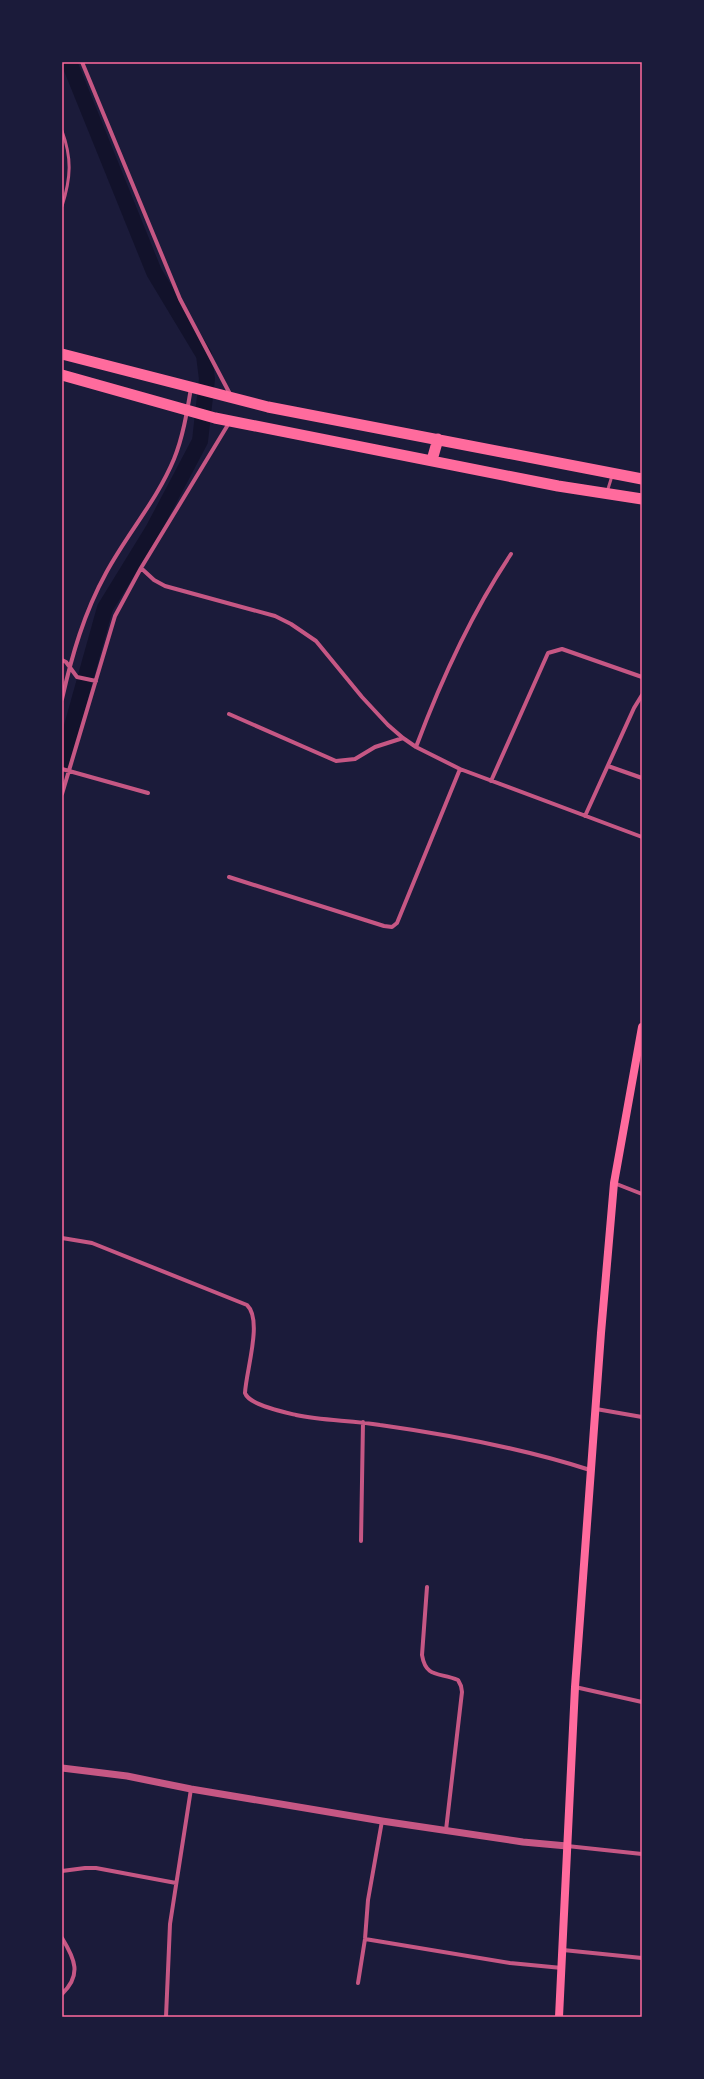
<svg xmlns="http://www.w3.org/2000/svg" width="704" height="2079" font-family="Figtree,sans-serif">
  <style>
    .lines { fill: none; stroke-linecap: round; stroke-linejoin: round }
    .canal { stroke: #12122b; stroke-width: 16 }
    .service { stroke: #c65784; stroke-width: 3 }
    .minor { stroke: #c65784; stroke-width: 4 }
    .tertiary { stroke: #c65784; stroke-width: 7 }
    .secondary { stroke: #ff6b9d; stroke-width: 8 }
    .trunk { stroke: #ff6b9d; stroke-width: 11 }
    .neatline { fill: none; stroke: #ff6b9d; stroke-width: 1.5 }
  </style>
  <rect width="100%" height="100%" fill="#1b1b3a"/>
  <g class="lines">
    <path class="canal" d="M62,762L105,608L153,530L200,441L207,379L204,355L154,272L69,62"/>
    <path class="service" d="M62,131C72,158 71,178 62,206
      M607,492L612,476"/>
    <path class="minor" d="M82,62L180,299L230,394
      M141,568L154,580L165,586L275,616L291,624L316,641L362,697L388,725L403,738L416,747L460,769
      M62,660L66,662L77,677L96,681
      M62,699C72,655 84,613 106,573C127,534 157,500 174,459C183,437 187,412 191,388
      M229,714L336,761L355,759L375,747L403,738
      M416,747C441,680 471,614 511,554
      M608,766L642,778
      M62,769L148,793
      M491,781L548,653L562,649L642,677
      M62,794L115,616L141,568L229,423
      M585,816L634,708L642,695
      M229,877L384,926L392,927L397,923L460,769L642,837
      M614,1183L642,1194
      M62,1238L92,1243L247,1305C263,1320 246,1371 245,1393C249,1405 283,1412 296,1415C323,1421 352,1420 380,1425C451,1435 522,1448 590,1470
      M596,1409L642,1417
      M361,1541L363,1422
      M427,1587L422,1655C426,1679 440,1672 458,1680L461,1686L462,1692L446,1830
      M575,1687L642,1702
      M567,1846L642,1854
      M62,1871L85,1868H96L176,1883
      M62,1938C75,1959 82,1975 62,1994
      M365,1939L510,1963L562,1968
      M563,1950L642,1958
      M358,1983L365,1939L368,1900L382,1821
      M166,2017L170,1924L191,1789"/>
    <path class="tertiary" d="M62,1768L127,1776L191,1789L382,1821L523,1842L567,1846"/>
    <path class="secondary" d="M559,2017L575,1687L601,1333L614,1183L642,1027"/>
    <path class="trunk" d="M62,354L268,407L642,479
      M62,375L215,418L558,486L642,499
      M432,460L438,439"/>
  </g>
  <rect width="704" height="2079" fill="none" stroke="#1b1b3a" stroke-width="126"/>
  <rect x="63" y="63" width="578" height="1953" class="neatline"/>
</svg>
